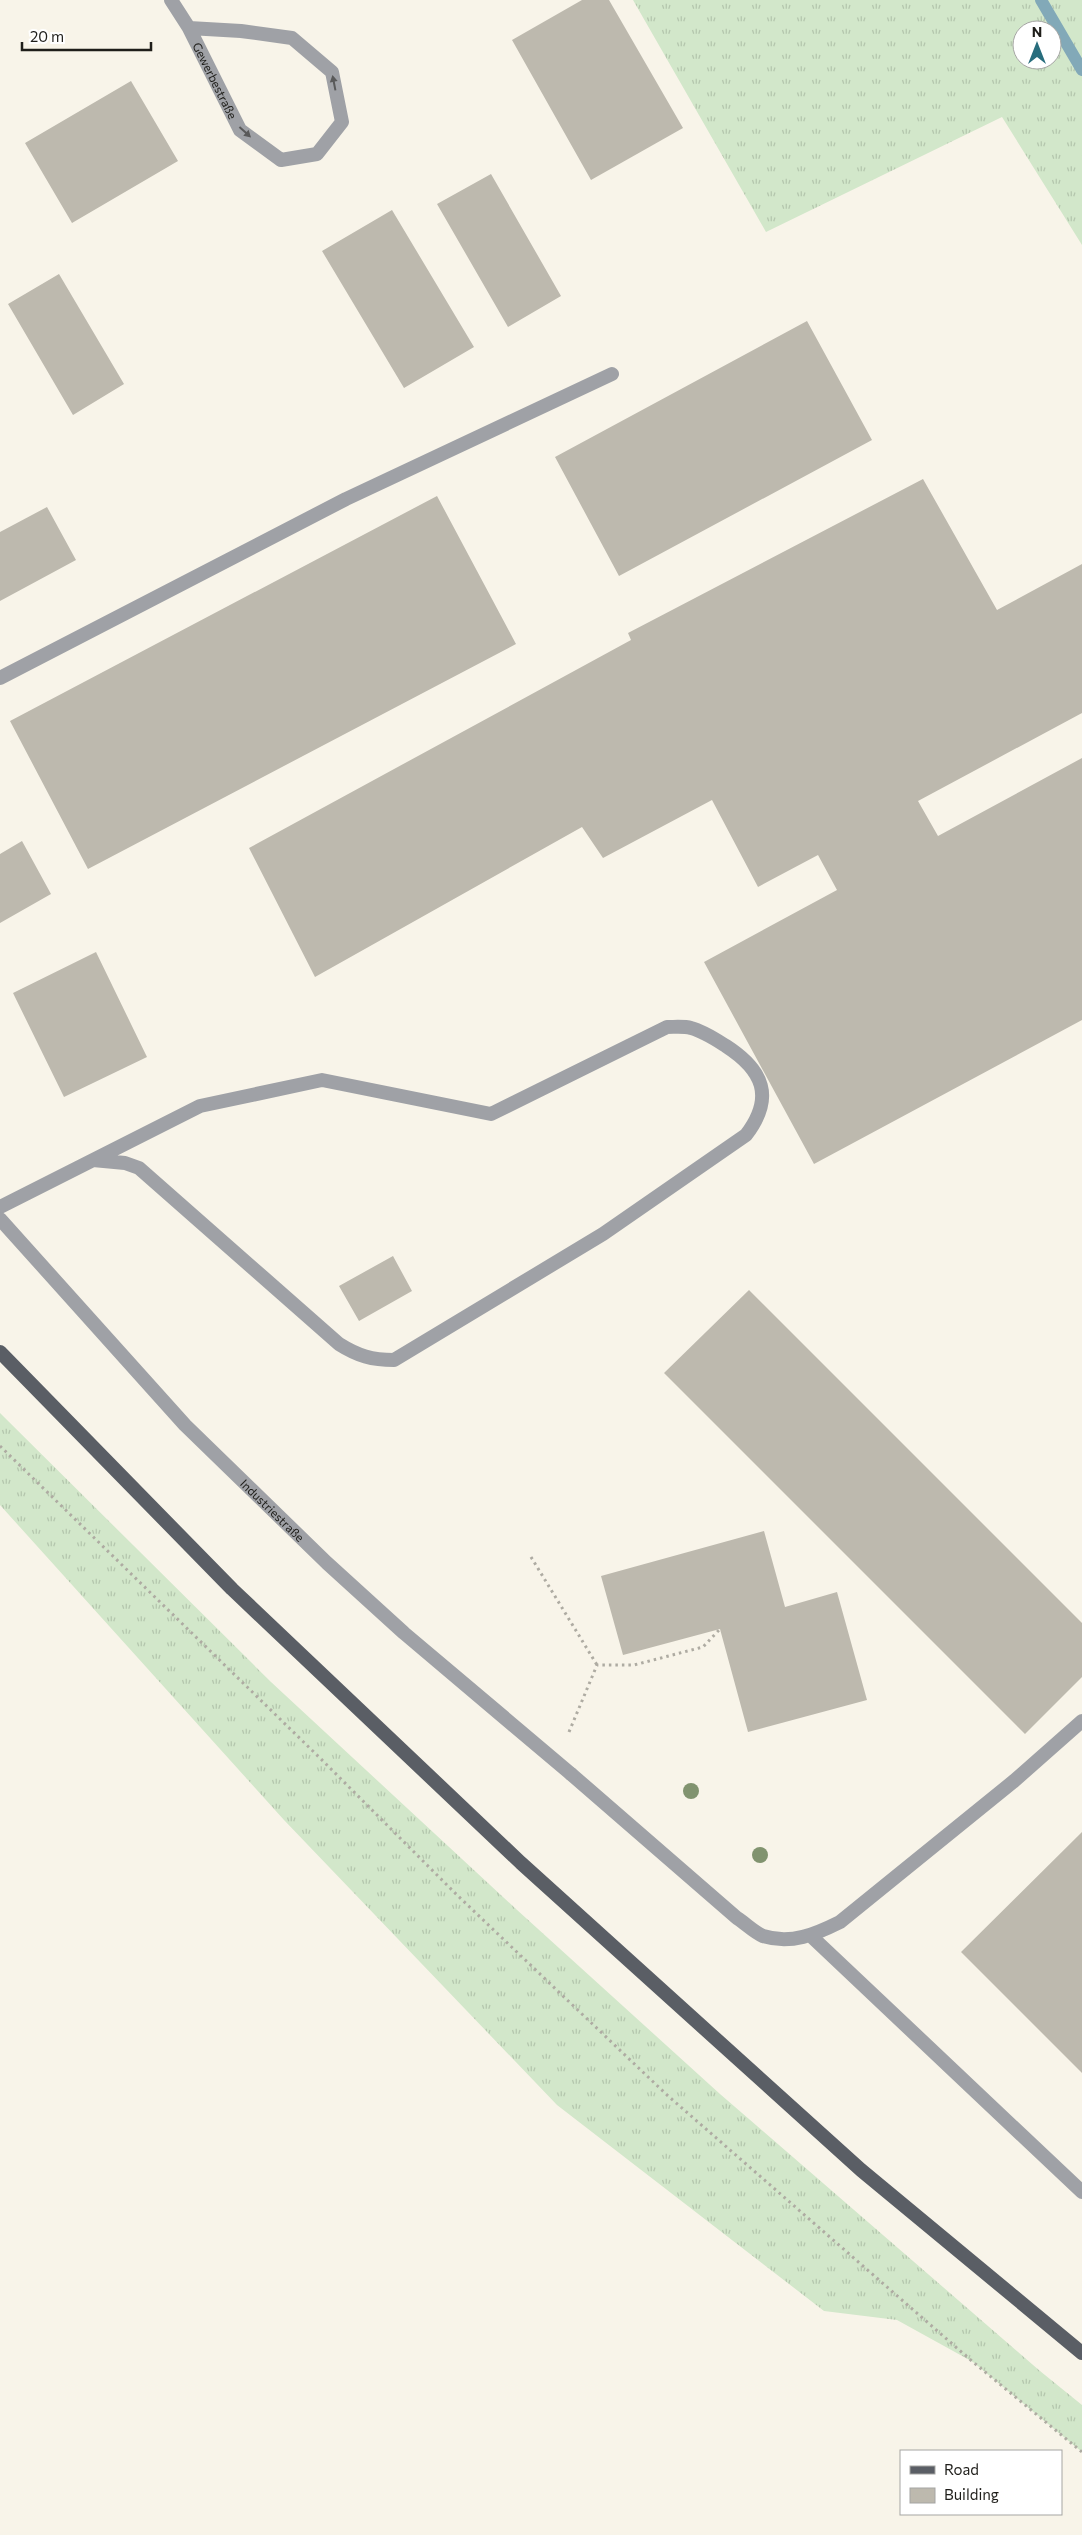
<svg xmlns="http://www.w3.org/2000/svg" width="1082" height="2535" font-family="Commissioner,sans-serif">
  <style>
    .grass { fill: url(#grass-tufts); fill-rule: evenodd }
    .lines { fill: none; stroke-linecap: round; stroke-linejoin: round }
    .stream { stroke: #82a9b8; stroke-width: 12 }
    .building { fill: #bdb9ae }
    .path { stroke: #aeaba2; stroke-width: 3; stroke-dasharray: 2.5 4; stroke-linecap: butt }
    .service { stroke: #9fa1a6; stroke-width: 14 }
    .minor { stroke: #9fa1a6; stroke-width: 14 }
    .primary { stroke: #5a5e65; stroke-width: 14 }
    .tree { fill: #81936f }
    .oneway { fill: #595959 }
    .labels { text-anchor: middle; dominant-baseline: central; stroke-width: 4; stroke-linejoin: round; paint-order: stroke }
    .street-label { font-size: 12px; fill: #1f1e1a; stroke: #fff }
  </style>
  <defs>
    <pattern id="grass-tufts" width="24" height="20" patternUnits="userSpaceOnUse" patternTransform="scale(1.25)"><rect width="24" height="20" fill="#d2e7ca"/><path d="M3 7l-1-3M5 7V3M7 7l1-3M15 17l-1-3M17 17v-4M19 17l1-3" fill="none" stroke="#b4c6ad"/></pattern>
  </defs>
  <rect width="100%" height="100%" fill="#f8f4e9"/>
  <path class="grass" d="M633,0H1082V245L1002,117L766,232ZM1022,30H1052V60H1022Z
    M0,1413L271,1682L516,1909L720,2094L1040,2371L1082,2405V2452L973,2362L897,2320L824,2311L557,2105L284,1820L0,1505Z"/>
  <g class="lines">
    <path class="stream" d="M1041,0L1082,70"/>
  </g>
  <path class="building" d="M582,0H609L683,128L591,180L512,40Z
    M131,81L178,161L72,223L25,143Z
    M491,174L561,296L508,327L437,204Z
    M392,210L474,347L404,388L322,251Z
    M59,274L124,384L73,415L8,304Z
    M807,321L872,440L619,576L555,457Z
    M923,479L997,610L1082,564V713L918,801L938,836L1082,758V1020L814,1164L704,962L837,890L818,855L758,887L712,800L603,858L582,827L315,977L249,848L631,640L628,633Z
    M437,496L516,644L88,869L10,721Z
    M47,507L76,560L0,601V532Z
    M22,841L51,894L0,923V854Z
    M96,952L147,1057L64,1097L13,993Z
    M393,1256L412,1291L359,1321L339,1286Z
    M749,1290L1082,1623V1677L1025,1734L664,1373Z
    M764,1531L785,1607L837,1592L867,1700L748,1732L720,1629L623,1655L601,1576Z
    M1082,1832V2073L961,1952Z"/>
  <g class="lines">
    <path class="path" d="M0,1446L321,1759L457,1895L667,2095L973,2362L1082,2452
      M531,1557L597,1665
      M569,1732L597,1665H634L703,1647L720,1629"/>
    <path class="service" d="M0,678L346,499L612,374
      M0,1207L200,1106L322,1080L491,1114L667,1027C675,1027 684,1026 691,1028C703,1031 715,1039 726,1046C763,1070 775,1097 746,1135L603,1234L394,1360C372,1360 358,1356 339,1344L139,1168L125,1163L93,1160
      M571,1774L737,1918C745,1923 754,1932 763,1936C791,1945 816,1934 840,1922L1014,1781L1082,1721
      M811,1936L1082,2192"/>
    <g class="minor">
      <path id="s1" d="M171,0L189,28L240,130L281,160L317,154L342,122L332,72L292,38L241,31L189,28"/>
      <path id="s2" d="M0,1219L185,1425L327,1563L404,1633L571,1774"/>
    </g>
    <path class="primary" d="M0,1352L232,1589L521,1863L861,2170L1082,2353"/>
  </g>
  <g class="tree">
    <circle cx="691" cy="1791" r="8"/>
    <circle cx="760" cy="1855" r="8"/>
  </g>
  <defs><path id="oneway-solid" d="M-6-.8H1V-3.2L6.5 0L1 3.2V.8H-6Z" transform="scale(1.25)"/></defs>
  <g class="oneway">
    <use href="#oneway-solid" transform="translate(334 83) rotate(-101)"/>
    <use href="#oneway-solid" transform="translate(245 132) rotate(42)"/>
  </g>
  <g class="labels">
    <g class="street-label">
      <text stroke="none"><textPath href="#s1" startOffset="92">Gewerbestraße</textPath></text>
      <text stroke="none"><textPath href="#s2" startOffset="399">Industriestraße</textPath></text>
    </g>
  </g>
  <rect x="900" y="2450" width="162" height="65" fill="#ffffff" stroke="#a5a5a3"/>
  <rect x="910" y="2466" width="25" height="8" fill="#5a5e65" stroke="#a5a5a3"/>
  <text x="944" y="2475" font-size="15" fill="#1f1e1a">Road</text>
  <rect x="910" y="2488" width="25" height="15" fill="#bdb9ae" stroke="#a5a5a3"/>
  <text x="944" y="2500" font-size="15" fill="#1f1e1a">Building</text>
  <g transform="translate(1037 45)"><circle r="24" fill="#ffffff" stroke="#a5a5a3"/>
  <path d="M0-4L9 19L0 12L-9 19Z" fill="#286d7d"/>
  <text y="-8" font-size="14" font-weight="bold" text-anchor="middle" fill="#1f1e1a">N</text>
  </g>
  <path d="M22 42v8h129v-8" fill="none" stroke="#1f1e1a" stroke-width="2.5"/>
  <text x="30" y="42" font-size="15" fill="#1f1e1a" stroke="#ffffff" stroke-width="4" paint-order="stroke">20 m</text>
</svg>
